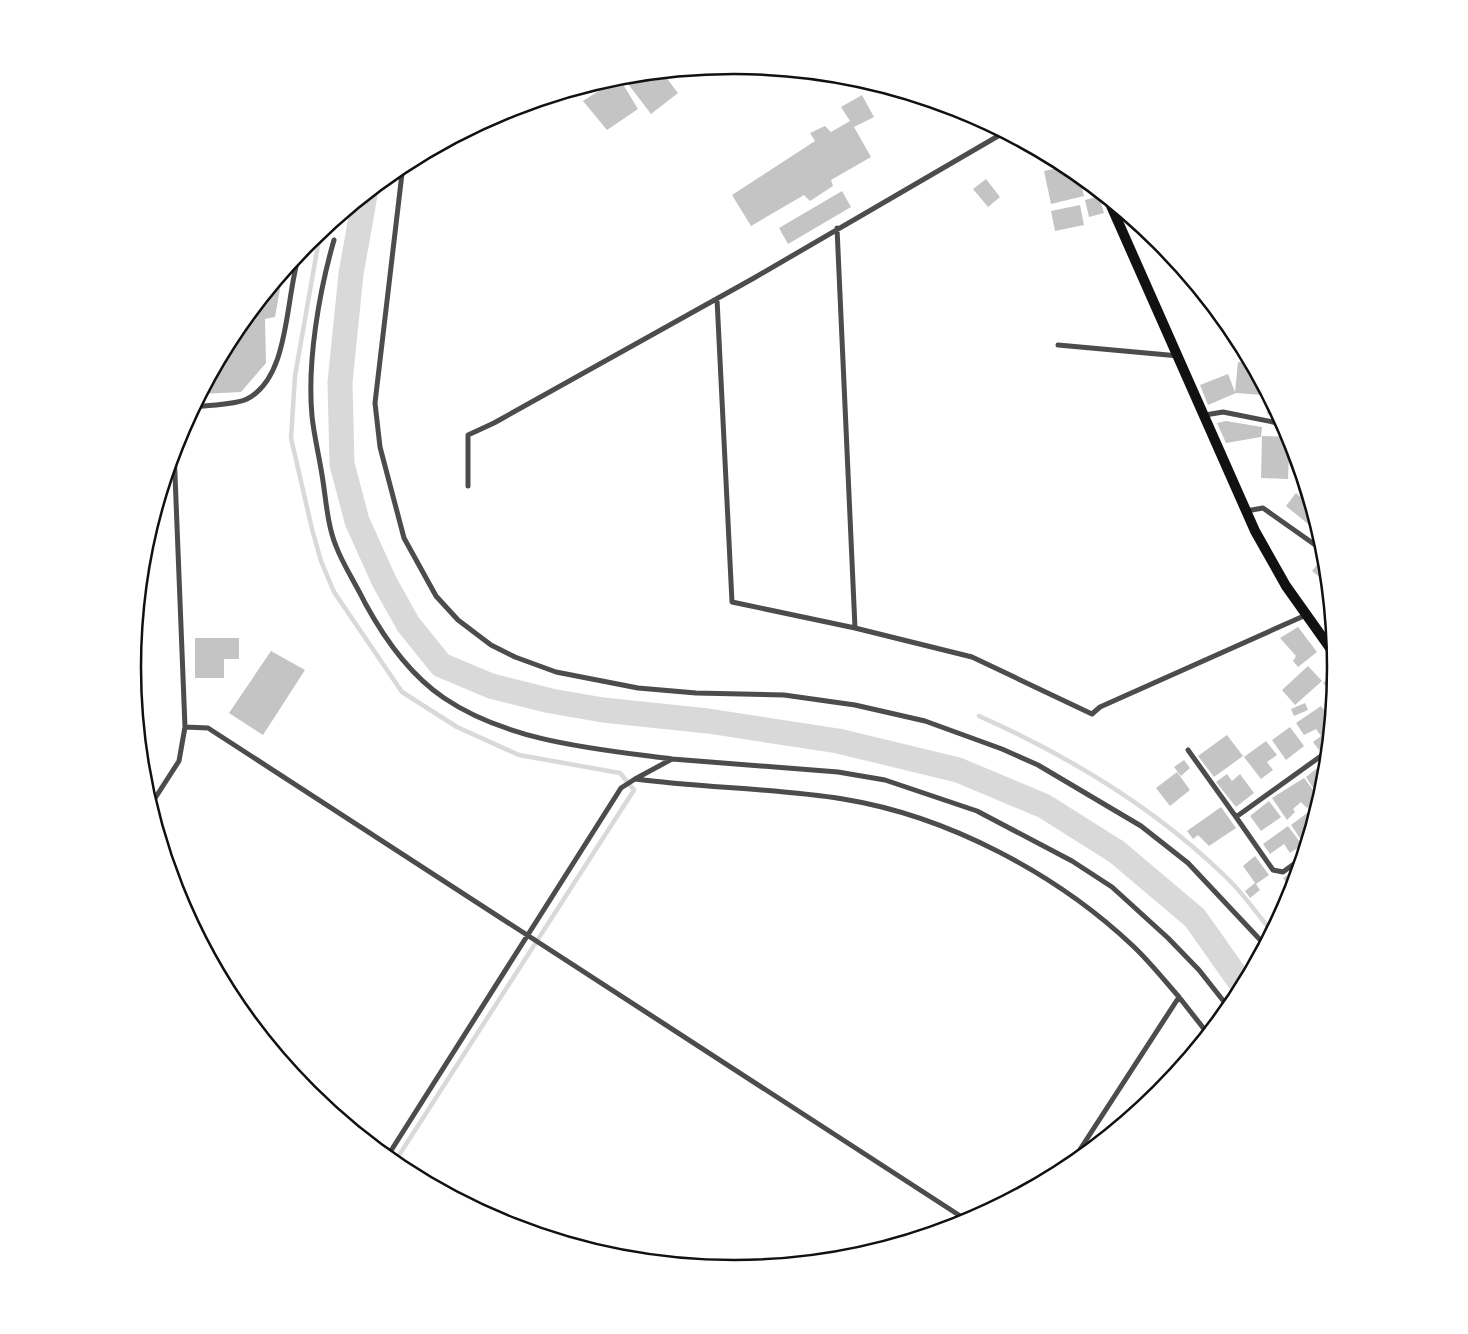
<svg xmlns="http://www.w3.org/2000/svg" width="1468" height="1334" font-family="Raleway,sans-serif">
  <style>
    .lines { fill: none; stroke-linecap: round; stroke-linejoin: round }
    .stream { stroke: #d9d9d9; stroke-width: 4.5 }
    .river { stroke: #d9d9d9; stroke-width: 25 }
    .building { fill: #c4c4c4 }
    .minor { stroke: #4c4c4c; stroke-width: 5 }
    .primary { stroke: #111; stroke-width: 10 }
    .rim { fill: none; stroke: #111; stroke-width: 2.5 }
  </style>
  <rect width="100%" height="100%" fill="#fff"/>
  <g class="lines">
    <path class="stream" d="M326,227L318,245L295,376L291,438L312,529L321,561L334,592L402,692L457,727L519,755L620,773L634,790L394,1163
      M979,716C1069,756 1155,808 1226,877C1243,893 1257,914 1272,932"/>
    <path class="river" d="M365,195L351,274L340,382L342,464L357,521L384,581L408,624L441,665L491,686L551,701L603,710L708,721L838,741L958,770L1044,806L1117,852L1195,918L1243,986"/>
  </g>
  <path class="building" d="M662,72L678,93L651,114L622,76Z
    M618,76L638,109L607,130L583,101L605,87L601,81Z
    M862,95L874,117L854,127L871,157L831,180L833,186L810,201L804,195L751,226L732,195L815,141L810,133L825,126L831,132L850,121L841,107Z
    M1067,166L1079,175L1084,196L1051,204L1044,171Z
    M986,179L1000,197L988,207L973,189Z
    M842,191L851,207L788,244L779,228Z
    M1099,196L1104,213L1089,217L1085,200Z
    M1080,205L1084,225L1055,231L1051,211Z
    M283,272L275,317L265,319L266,363L241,392L201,394L234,332Z
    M1238,362L1251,363L1263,386L1262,395L1236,393L1208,405L1200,385L1228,374L1235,392Z
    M1270,399L1275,409L1279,416L1267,414Z
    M1226,421L1262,427L1261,437L1226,443L1217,423Z
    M1262,436L1290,437L1296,456H1289L1288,479L1261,478Z
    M1296,493L1311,506L1315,517L1308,524L1286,506Z
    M1325,555L1328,584L1312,571Z
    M1298,627L1317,652L1298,667L1293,661L1296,656L1280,638Z
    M195,638H239V659H224V678H195Z
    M271,651L305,670L263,735L229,713Z
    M1308,666L1322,681L1295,705L1282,690Z
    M1334,674L1335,675L1333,695L1323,683Z
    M1305,703L1308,710L1294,716L1291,709Z
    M1321,706L1331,718L1329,743L1319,750L1313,742L1321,736L1316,729L1304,735L1296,723Z
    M1290,727L1304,746L1286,760L1272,740Z
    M1227,735L1243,756L1214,777L1198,756Z
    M1266,741L1277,755L1267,762L1273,770L1261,779L1244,757Z
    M1184,760L1190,768L1181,776L1174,767Z
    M1326,761L1324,785L1315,791L1306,777Z
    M1177,772L1190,790L1170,806L1156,788Z
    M1227,774L1232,781L1240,774L1254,793L1236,807L1216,782Z
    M1304,778L1320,799L1307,808L1301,802L1293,809L1295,812L1287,820L1272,798Z
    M1269,801L1281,817L1261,831L1250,816Z
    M1221,807L1236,828L1209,846L1198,835L1193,839L1187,831Z
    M1315,807L1317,809L1309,836L1302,841L1291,825Z
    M1288,826L1302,845L1290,853L1284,844L1270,854L1263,844Z
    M1255,856L1269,875L1256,884L1260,890L1250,898L1245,891L1255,883L1243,866Z
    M1296,870L1298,871L1292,891L1283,878Z"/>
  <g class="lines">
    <path class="minor" d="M403,165L375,403L380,447L404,538L436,596L458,620L491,645L515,657L556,672L638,688L696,693L784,695L855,705L925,721L1002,749L1038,765L1141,826L1188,863L1265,945
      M334,240C319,292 307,362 312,416C314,436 319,455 322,475C326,498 327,524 336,546C343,565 356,584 365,603C384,638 410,675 444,698C509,742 596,749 672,759
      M717,299L732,602L855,628L837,228
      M1058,345L1179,356
      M194,407C208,405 235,405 247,399C291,377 285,294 300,252
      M1205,415L1223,412L1283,424
      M468,486V435L494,423L754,278L1005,132
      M1246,511L1263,508L1321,549
      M855,628L972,657L1092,714L1100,707L1306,615
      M185,727L208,728L968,1221
      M1188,750L1236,817L1328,751
      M635,779L672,759L838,772L885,780L977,811L1072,861L1112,887L1168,938L1199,970L1229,1008
      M150,806L179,761L185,727L174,450
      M1236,817L1273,870L1283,872L1302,858
      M1179,997L1208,1034
      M387,1157L621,788L635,779C704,788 774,788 843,799C948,816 1057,874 1133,946C1150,962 1164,980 1179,997L1068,1168
      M607,1255L615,1253"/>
    <path class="primary" d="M1108,199L1255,531L1286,586L1335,655"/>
  </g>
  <path d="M0 0H1468V1334H0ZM141 667a593 593 0 1 1 1186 0a593 593 0 1 1-1186 0Z" fill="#fff" fill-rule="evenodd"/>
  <path class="rim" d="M141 667a593 593 0 1 1 1186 0a593 593 0 1 1-1186 0Z"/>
</svg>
